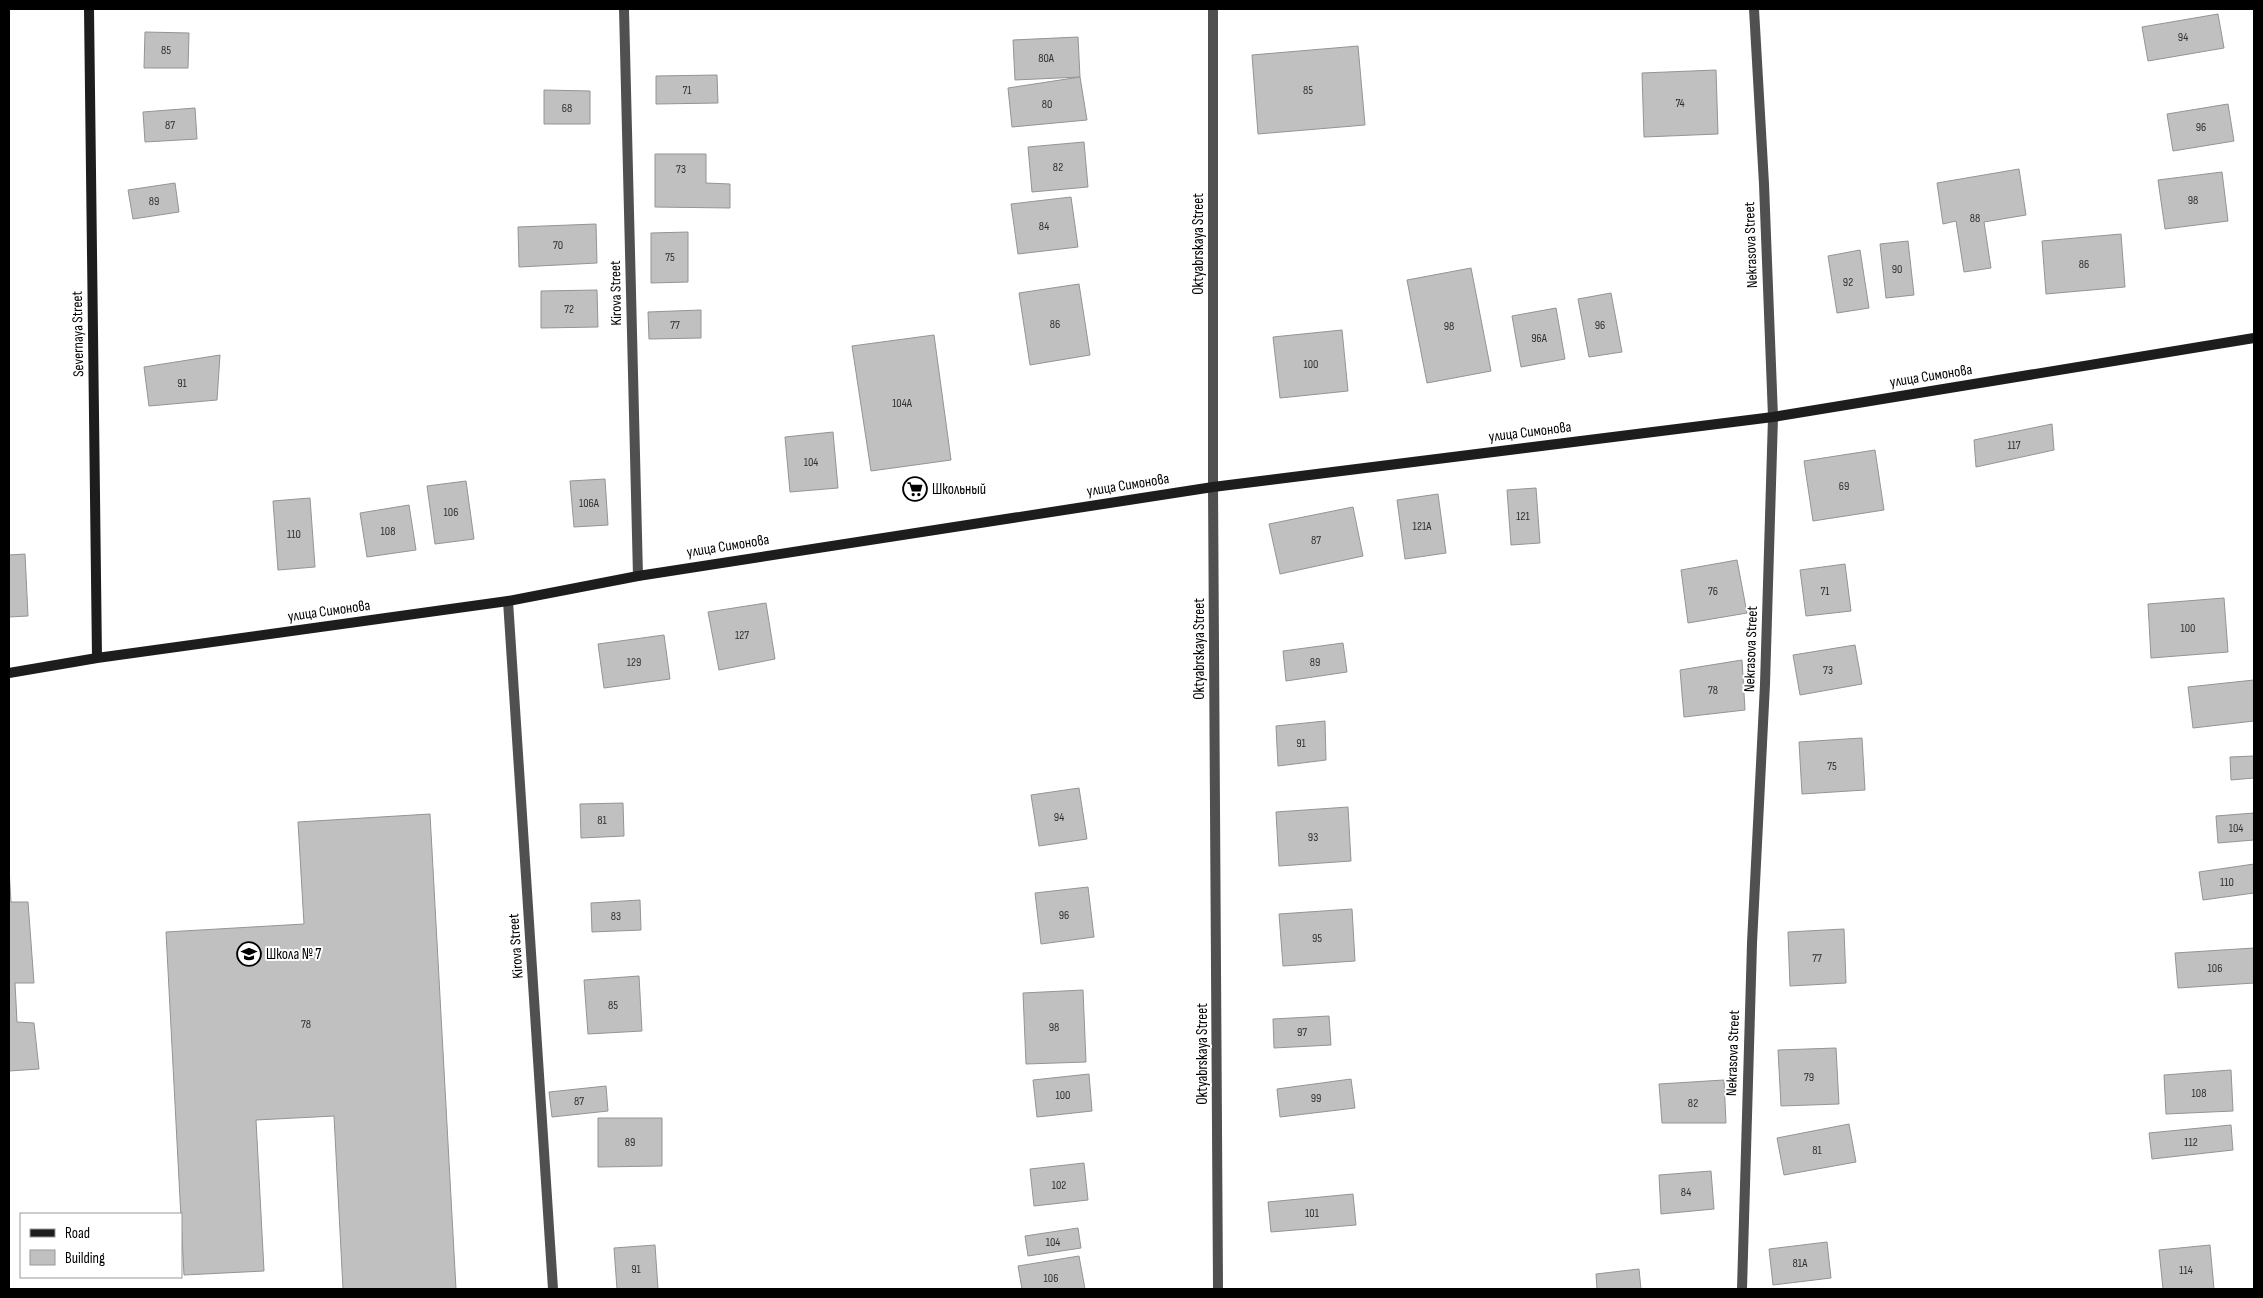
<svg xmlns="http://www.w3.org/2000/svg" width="2263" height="1298" font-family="'Sofia Sans Condensed',sans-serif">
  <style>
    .building { fill: #c0c0c0; stroke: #949494 }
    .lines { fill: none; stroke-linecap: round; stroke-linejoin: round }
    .street { stroke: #505050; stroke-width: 10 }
    .secondary { stroke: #1d1d1d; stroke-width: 10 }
    .labels { text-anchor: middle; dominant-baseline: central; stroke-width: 4; stroke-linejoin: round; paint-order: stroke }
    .number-label { font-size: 12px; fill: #303030 }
    .street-label { font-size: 15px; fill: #000; stroke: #fff }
    .poi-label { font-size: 15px; fill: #000; stroke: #fff; text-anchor: start }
  </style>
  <rect width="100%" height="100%" fill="#fff"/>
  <path class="building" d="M2218,14L2224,48L2148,61L2142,27Z
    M145,32L189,33L188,68H144Z
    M1078,37L1080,77L1015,80L1013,40Z
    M1358,46L1365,125L1258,134L1252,55Z
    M1716,70L1718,134L1644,137L1642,73Z
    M717,75L718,103L656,104V76Z
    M1080,77L1087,120L1012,127L1008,88Z
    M544,90L590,91V124H544Z
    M2228,104L2234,141L2173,151L2167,114Z
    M195,108L197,139L145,142L143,112Z
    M1084,142L1088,187L1032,192L1028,147Z
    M655,154H706V183L730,184V208L655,207Z
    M2019,169L2026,215L1984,222L1991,268L1964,272L1956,221L1943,224L1937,183Z
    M2222,172L2228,221L2165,229L2158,180Z
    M175,183L179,212L133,219L128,190Z
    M1071,197L1078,247L1018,254L1011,204Z
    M596,224L597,263L519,267L518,227Z
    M688,232V282L651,283V233Z
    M2121,234L2125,287L2046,294L2042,241Z
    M1908,241L1914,295L1886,298L1880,244Z
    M1860,250L1869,308L1837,313L1828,256Z
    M1471,268L1491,371L1427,383L1407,280Z
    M1079,284L1090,355L1030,365L1019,293Z
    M597,290L598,327L541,328V291Z
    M1611,293L1622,352L1589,357L1578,299Z
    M1556,308L1565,359L1521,367L1512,316Z
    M701,310V338L649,339L648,312Z
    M1342,330L1348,391L1280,398L1273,337Z
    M934,335L951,460L871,471L852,346Z
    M220,355L217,400L149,406L144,367Z
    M2052,424L2054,450L1976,467L1974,440Z
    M833,432L838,488L790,492L785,437Z
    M1875,450L1884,510L1813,521L1804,461Z
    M605,479L608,525L574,527L570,481Z
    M466,481L474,539L435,544L427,486Z
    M1536,488L1540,543L1511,545L1507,490Z
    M1438,494L1446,553L1405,559L1397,500Z
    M310,498L315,567L278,570L273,501Z
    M409,505L416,550L367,557L360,513Z
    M1353,507L1363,556L1280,574L1269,524Z
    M25,554L28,616L9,617V555Z
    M1737,560L1747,613L1688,623L1681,570Z
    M1845,564L1851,611L1806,616L1800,570Z
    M2224,598L2228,652L2151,658L2148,604Z
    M766,603L775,659L719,670L708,612Z
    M664,635L670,679L604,688L598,644Z
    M1343,643L1347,672L1286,681L1283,651Z
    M1855,645L1862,684L1800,695L1793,655Z
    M1742,660L1745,710L1684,717L1680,670Z
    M2254,680V721L2193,728L2188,687Z
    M1325,721L1326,760L1278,766L1276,726Z
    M1862,738L1865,790L1802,794L1799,742Z
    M2254,756V778L2231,780L2230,757Z
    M1079,788L1087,839L1039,846L1031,795Z
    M623,803L624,836L581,838L580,804Z
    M1348,807L1351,861L1279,866L1276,812Z
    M2254,813V840L2218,843L2216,816Z
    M430,814L456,1289H343L334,1116L256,1120L264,1271L184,1275L166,932L304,924L298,822Z
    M2254,864V893L2203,900L2199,872Z
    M9,869L11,902H28L34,983H15L17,1022L34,1023L39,1069L9,1071Z
    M1088,887L1094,937L1041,944L1035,893Z
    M640,900L641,930L592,932L591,903Z
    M1352,909L1355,961L1283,966L1279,914Z
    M1844,929L1846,983L1790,986L1788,932Z
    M2254,948V983L2178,988L2175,953Z
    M639,976L642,1031L588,1034L584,980Z
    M1083,990L1086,1062L1026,1064L1023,993Z
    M1329,1016L1331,1045L1274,1048L1273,1019Z
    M1836,1048L1839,1104L1781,1106L1778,1050Z
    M2231,1070L2233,1111L2166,1114L2164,1075Z
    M1089,1074L1092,1111L1037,1117L1033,1080Z
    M1351,1079L1355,1108L1280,1117L1277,1089Z
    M1724,1080L1726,1123H1662L1659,1084Z
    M606,1086L608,1111L552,1117L549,1092Z
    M598,1118H662V1166L598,1167Z
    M1849,1124L1856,1162L1784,1175L1777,1138Z
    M2231,1125L2233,1150L2152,1159L2149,1133Z
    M1084,1163L1088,1200L1034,1206L1030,1169Z
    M1711,1171L1714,1209L1661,1214L1659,1175Z
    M1353,1194L1356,1225L1271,1232L1268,1202Z
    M1078,1228L1081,1248L1028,1256L1025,1236Z
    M1827,1242L1831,1278L1773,1285L1769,1249Z
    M655,1245L658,1289H617L614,1248Z
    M2210,1245L2214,1289H2163L2159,1250Z
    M1079,1256L1085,1289H1022L1018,1266Z
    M1639,1269L1641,1289H1597L1596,1274Z"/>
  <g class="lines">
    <path class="street" d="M624,9L638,576
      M1213,9V487L1218,1289
      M508,601L553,1289
      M1742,1289L1752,943L1765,684L1773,417L1764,184L1754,9"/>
    <path class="secondary" d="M89,9L97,658
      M9,673L97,658L508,601L638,576L1213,487L1773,417L2254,338"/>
  </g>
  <defs>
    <g id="supermarket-ring" transform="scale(1.25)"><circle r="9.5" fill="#fff" stroke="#000" stroke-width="1.5"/><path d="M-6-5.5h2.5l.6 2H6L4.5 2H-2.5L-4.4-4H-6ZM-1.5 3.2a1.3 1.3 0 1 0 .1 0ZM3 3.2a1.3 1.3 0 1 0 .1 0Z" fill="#000"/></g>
    <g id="school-ring" transform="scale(1.25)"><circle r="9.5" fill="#fff" stroke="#000" stroke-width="1.5"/><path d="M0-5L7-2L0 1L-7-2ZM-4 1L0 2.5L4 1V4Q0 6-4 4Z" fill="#000"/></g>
  </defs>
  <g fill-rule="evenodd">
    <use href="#supermarket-ring" x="915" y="489"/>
    <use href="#school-ring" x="249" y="954"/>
  </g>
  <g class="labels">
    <g class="number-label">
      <text x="2183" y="37">94</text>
      <text x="166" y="50">85</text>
      <text x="1046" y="58">80А</text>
      <text x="687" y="90">71</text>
      <text x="1308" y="90">85</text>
      <text x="1680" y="103">74</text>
      <text x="1047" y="104">80</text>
      <text x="567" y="108">68</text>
      <text x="170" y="125">87</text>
      <text x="2201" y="127">96</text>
      <text x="1058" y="167">82</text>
      <text x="681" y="169">73</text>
      <text x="2193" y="200">98</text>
      <text x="154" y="201">89</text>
      <text x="1975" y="218">88</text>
      <text x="1044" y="226">84</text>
      <text x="558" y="245">70</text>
      <text x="670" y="257">75</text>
      <text x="2084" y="264">86</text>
      <text x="1897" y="269">90</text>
      <text x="1848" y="282">92</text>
      <text x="569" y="309">72</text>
      <text x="1055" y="324">86</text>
      <text x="675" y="325">77</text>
      <text x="1600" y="325">96</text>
      <text x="1449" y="326">98</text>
      <text x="1539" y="338">96А</text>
      <text x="1311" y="364">100</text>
      <text x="182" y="383">91</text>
      <text x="902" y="403">104А</text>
      <text x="2014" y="445">117</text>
      <text x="811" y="462">104</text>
      <text x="1844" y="486">69</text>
      <text x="589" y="503">106А</text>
      <text x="451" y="512">106</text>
      <text x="1523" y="516">121</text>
      <text x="1422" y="526">121А</text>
      <text x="388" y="531">108</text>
      <text x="294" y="534">110</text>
      <text x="1316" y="540">87</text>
      <text x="1713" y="591">76</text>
      <text x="1825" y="591">71</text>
      <text x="2188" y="628">100</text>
      <text x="742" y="635">127</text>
      <text x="634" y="662">129</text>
      <text x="1315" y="662">89</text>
      <text x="1828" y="670">73</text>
      <text x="1713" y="690">78</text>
      <text x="1301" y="743">91</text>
      <text x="1832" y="766">75</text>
      <text x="1059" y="817">94</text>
      <text x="602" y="820">81</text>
      <text x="2236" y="828">104</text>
      <text x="1313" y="837">93</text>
      <text x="2227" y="882">110</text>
      <text x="1064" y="915">96</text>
      <text x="616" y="916">83</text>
      <text x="1317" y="938">95</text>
      <text x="1817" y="958">77</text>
      <text x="2215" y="968">106</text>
      <text x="613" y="1005">85</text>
      <text x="306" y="1024">78</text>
      <text x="1054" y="1027">98</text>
      <text x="1302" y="1032">97</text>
      <text x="1809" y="1077">79</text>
      <text x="2199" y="1093">108</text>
      <text x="1063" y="1095">100</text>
      <text x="1316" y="1098">99</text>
      <text x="579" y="1101">87</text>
      <text x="1693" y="1103">82</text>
      <text x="630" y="1142">89</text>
      <text x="2191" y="1142">112</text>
      <text x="1817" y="1150">81</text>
      <text x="1059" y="1185">102</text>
      <text x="1686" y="1192">84</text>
      <text x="1312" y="1213">101</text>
      <text x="1053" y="1242">104</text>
      <text x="1800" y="1263">81А</text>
      <text x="636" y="1269">91</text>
      <text x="2186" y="1270">114</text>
      <text x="1051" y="1278">106</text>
    </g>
    <g class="street-label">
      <text transform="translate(1198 244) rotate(-90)">Oktyabrskaya Street</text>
      <text transform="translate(1751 245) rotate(-92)">Nekrasova Street</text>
      <text transform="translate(616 293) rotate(-91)">Kirova Street</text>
      <text transform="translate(78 334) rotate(-91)">Severnaya Street</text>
      <text transform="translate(1931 376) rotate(-9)">улица Симонова</text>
      <text transform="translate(1530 432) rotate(-7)">улица Симонова</text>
      <text transform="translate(1128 485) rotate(-9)">улица Симонова</text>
      <text transform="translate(728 546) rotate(-9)">улица Симонова</text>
      <text transform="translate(329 611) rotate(-8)">улица Симонова</text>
      <text transform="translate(1199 649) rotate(-90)">Oktyabrskaya Street</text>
      <text transform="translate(1751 649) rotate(-88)">Nekrasova Street</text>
      <text transform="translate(516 946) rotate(-94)">Kirova Street</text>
      <text transform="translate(1733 1053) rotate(-88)">Nekrasova Street</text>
      <text transform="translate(1202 1054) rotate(-90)">Oktyabrskaya Street</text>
    </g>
    <g class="poi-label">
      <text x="932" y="489">Школьный</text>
      <text x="266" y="954">Школа № 7</text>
    </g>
  </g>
  <rect width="2263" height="1298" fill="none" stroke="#000000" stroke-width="20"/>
  <rect x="20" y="1213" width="162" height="65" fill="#ffffff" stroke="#999999"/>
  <rect x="30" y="1229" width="25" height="8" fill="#1d1d1d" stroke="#999999"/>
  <text x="65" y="1238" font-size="15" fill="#000000">Road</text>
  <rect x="30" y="1250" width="25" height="15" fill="#c0c0c0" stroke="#999999"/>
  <text x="65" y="1263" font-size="15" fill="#000000">Building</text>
</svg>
